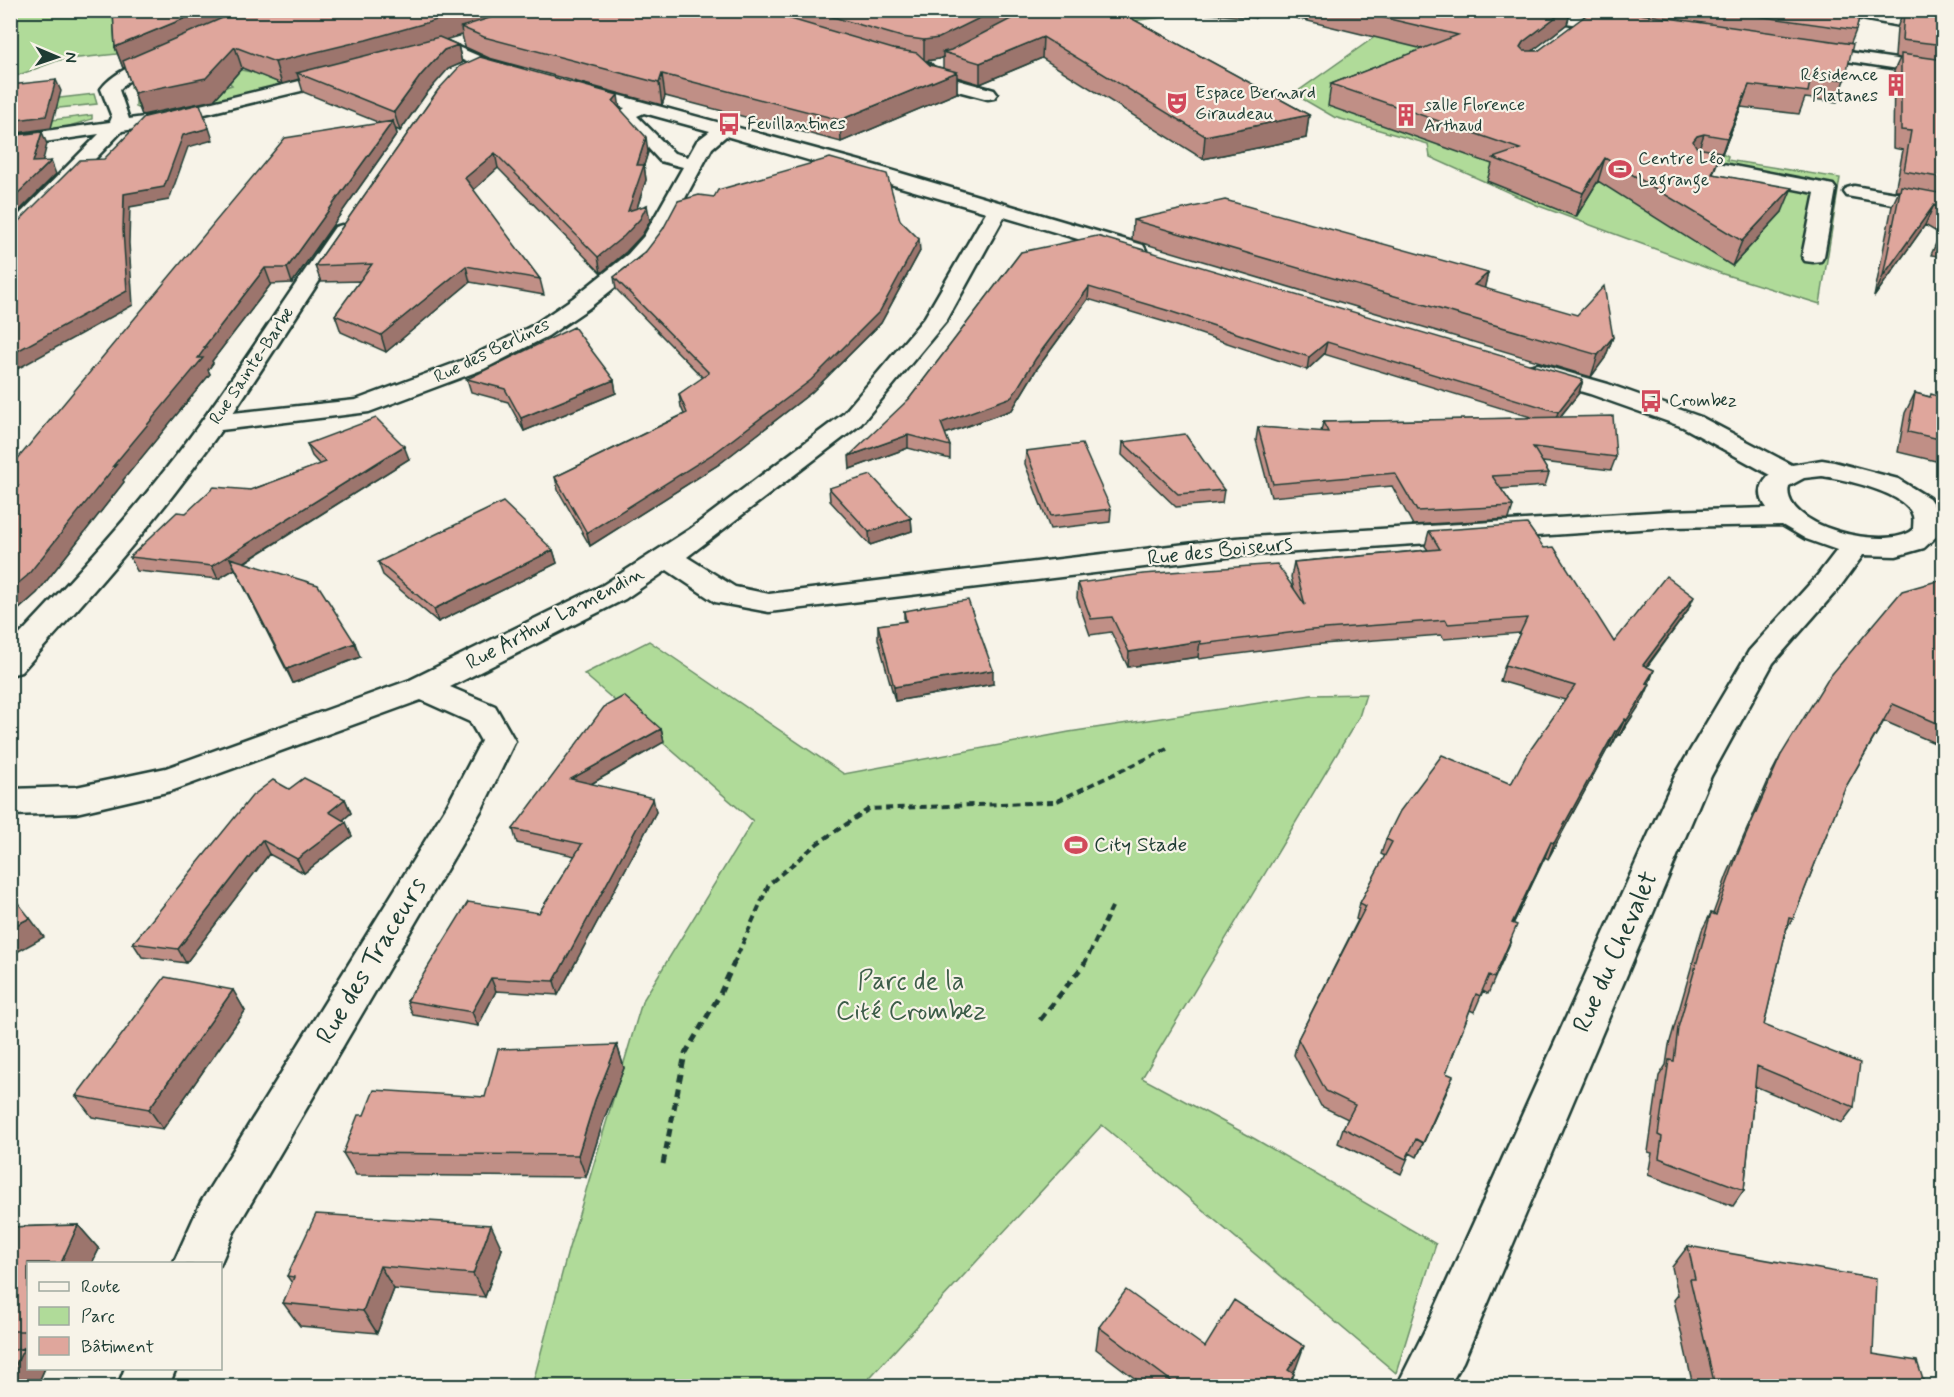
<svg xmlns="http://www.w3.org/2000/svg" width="1954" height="1397" font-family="Mynerve,sans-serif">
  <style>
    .green { fill: #b0db99; stroke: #688c66; stroke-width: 1.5 }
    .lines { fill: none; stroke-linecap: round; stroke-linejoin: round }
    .minor-casing { stroke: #1f3d34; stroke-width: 5 }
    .path-far1 { stroke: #1f3d34; stroke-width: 4; stroke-dasharray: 7 4.5; stroke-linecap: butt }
    .path { stroke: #1f3d34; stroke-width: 5; stroke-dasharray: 8 6; stroke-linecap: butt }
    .minor { fill: #f7f3e8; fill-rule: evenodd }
    .wall { fill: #c08f86; stroke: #1f3d34; stroke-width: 1.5; fill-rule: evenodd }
    .shaded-wall { fill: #9c746d; stroke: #1f3d34; stroke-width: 1.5 }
    .building { fill: #dfa69c; stroke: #1f3d34; stroke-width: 1.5 }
    .labels { text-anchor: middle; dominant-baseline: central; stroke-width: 4.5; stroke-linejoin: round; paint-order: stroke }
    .far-poi-label { font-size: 18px; fill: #1f3d34; stroke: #f7f3e8; text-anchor: start }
    .far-street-label { font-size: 18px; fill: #1f3d34; stroke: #f7f3e8 }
    .street-label { font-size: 21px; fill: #1f3d34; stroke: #f7f3e8 }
    .poi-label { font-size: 21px; fill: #1f3d34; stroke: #f7f3e8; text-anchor: start }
    .near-street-label { font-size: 26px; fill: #1f3d34; stroke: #f7f3e8 }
    .near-park-label { font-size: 26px; fill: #3c5d48; stroke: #f7f3e8 }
  </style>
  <rect width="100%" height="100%" fill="#f7f3e8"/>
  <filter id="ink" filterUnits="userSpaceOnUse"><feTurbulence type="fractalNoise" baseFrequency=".0167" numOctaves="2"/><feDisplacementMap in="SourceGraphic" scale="12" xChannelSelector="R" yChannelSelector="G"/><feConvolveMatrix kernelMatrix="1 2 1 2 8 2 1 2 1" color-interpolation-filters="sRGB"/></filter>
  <g filter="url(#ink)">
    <path class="green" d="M10,11H119L147,51L59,60L11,78Z
      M1106,11H1162L1170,16L1132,21Z
      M1376,36L1743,102L1722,153L1728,156L1727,160L1840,178L1820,304L1723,274L1539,206L1430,157L1428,144L1334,117L1294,94Z
      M231,68L256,73L284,85L154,114L136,107V99C168,94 201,96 232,85L224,78L130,88L136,81Z
      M94,94L97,104L31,111L34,101Z
      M92,115V119L63,128L11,136L10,132L36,122Z
      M649,641L844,774L1069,732L1311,695L1366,694L1359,717L1142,1078L1255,1139L1436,1244L1396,1373L1102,1125L862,1386H532L568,1251L642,1002L753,821L584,674Z"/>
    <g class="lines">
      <g class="minor-casing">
        <path id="minor" d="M1504,10H1544L1622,22L1630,27L1622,32L1511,14Z
          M1828,10H1864L1921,20L1929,25L1921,30L1835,14Z
          M444,41L488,60L521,68L523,72L515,77L476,66L438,49L436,46Z
          M1807,46L1944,66V76L1801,54L1799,51Z
          M168,53L176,58L174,61L127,82L119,90L129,119L159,115L345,70L353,75L351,79L159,125L122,131L17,240L10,242V224L99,134L10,147V136L110,122L112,117L101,89C115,70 146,59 168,53Z
          M924,63L930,64L943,76L994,90L997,94L994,98L988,99L931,84L916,68Z
          M577,84L860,161L1143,245L1146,250L1143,255L1135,256L1004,217L947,320L861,424L687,557L735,587L769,594L1236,538L1669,511L1767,508C1758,496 1759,485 1770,475L1683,427L1590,394L1529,376L1526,371L1529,366L1538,364L1608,384L1701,417L1792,465L1822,460L1834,462L1898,479L1929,498L1941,516L1939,534L1924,548L1896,556L1863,555L1839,588L1773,663L1711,776L1463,1362L1449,1386H1397L1427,1326L1675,776L1749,651L1817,576L1837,550L1806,539L1782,525L1669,527L1236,556L769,612L715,602L667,570L625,599L450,687L495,706L515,741L482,809L234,1232L220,1265L173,1264L201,1202L448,804L481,741L470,722L421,700L171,791L76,813L10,815V789L76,787L166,768L410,680L603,585L690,529L843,414L925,317L986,212L726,136L712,148L663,239L644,264L589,308L548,336L484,369L369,412L221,430C161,516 92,594 21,672L10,675V645C64,588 117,531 165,470C226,392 278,308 335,227L342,225L349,227L352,231L233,413L356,400L466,359L532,326L573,298L628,254L644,236L683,167L660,161L617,114L625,108L571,93L568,89L571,85ZM644,113L710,131L697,141L688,157L674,153L637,116ZM1822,476C1843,479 1906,492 1913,516C1914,520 1913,526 1913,530C1886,552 1779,526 1789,486L1804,478Z
          M1697,159L1833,185L1836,189L1824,256L1821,261L1813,262L1805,261L1802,256L1815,193L1690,169L1687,165L1690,161Z
          M1854,186L1944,201V213L1847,196L1844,192L1847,188Z
          M125,1368H176L169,1386H118Z"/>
      </g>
      <path class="path-far1" d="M733,965L769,884L818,843L869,809L1055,802L1167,749
        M1084,965L1114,903"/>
      <path class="path" d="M1040,1020L1085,963
        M663,1164L685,1054L719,996L734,963"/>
      <use href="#minor" class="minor"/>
    </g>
    <path class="wall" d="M113,10H1116L1309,115L1306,138L1203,159L1042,58L980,84L957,77V93L841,142L665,96L662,105L489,58L465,47L462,35L445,39L458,45L462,63L448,69L426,94L400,131L396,129L397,134L292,283L271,284L212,361L213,363L208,370L210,374L123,480L124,482L37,593L10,617V468L380,123L303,92L299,79L282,84L242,68L214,100L142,115L134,93L125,67L123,68L115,47ZM943,57V68L930,65L925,61L939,59Z
      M1168,10H1861L1856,30L1851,43L1845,80L1837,102L1805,98L1799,114L1741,107L1719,161H1718L1713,174L1782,212L1732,266L1598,181L1576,217L1487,181L1492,164L1328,106L1331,84L1423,49L1267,11L1255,18ZM1571,11L1589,14L1538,51H1532L1567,24Z
      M1898,10H1944V257L1931,255L1940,234L1925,225L1874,297L1892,206L1899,191H1895L1903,150L1893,148L1894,71L1900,58L1895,57L1897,28L1902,14H1898Z
      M438,90L620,109L648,152L644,165L646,180L637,208L650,221L642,235L626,252L601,273L498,168L473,190L540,279L544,295L470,282L386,352L341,332L335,315L360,281L321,282L315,266Z
      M714,197L900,220L920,251L881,323L812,392L718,465L590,546L558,490L555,477L684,414L681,407L679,394L703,378L616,289L614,277Z
      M1133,220L1488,273L1484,288L1613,337L1605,358L1591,377L1132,240Z
      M1021,252L1583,380L1579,393L1560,417L1616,457L1611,470L1542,462L1549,473L1545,486L1501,489L1513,506L1509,519L1413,525L1392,486L1271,497L1256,440L1258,427L1321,432L1323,422L1534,418L1324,354L1307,370L1165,322L1088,299L1036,370L1012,410L945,434L950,446V459L908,448L850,469L909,399Z
      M467,379L614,380L616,393L524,431L508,402L471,392Z
      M1915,393L1930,397L1944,398V463L1898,452L1905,413Z
      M1123,442L1224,490L1222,503L1176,507L1122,455Z
      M307,444L409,459L244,563L360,657L293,683L235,569L218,579L137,571L130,557L186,513L320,465L312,456Z
      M1026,451L1111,509L1110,522L1050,529L1025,464Z
      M829,488L911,518L912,531L870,545L830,501Z
      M1429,531L1544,548L1614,642L1687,612L1647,667L1654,670L1643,700L1620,735L1618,734L1611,747L1609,746L1548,859L1545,857L1513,924L1511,941L1488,994L1483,991L1474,1012L1470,1010L1446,1073L1447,1091L1417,1157L1410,1153L1401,1174L1338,1143L1343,1128L1348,1119L1321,1106L1294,1055L1298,1039L1358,920L1356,919L1360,903L1385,856L1381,854L1386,839L1511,784L1565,700L1500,681L1505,665L1520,633L1444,639L1441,635L1309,645L1199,659L1198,657L1128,667L1111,632L1090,635L1077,598L1078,583L1294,589L1291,577L1294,562L1428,550L1425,546Z
      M553,550L557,563L438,622L383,575L378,562Z
      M1944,579V747L1884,721L1844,790L1793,919L1786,930L1764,1025L1854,1107L1842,1123L1755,1086L1744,1190L1733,1206L1648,1175L1652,1153L1648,1152L1659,1076L1666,1065L1669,1045L1702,930L1711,913L1713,914L1727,875L1772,772L1781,755Z
      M904,611L993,684L895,701L878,639V625L904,622Z
      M661,729L664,742L591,784L656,812L558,995L496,991L478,1026L413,1015L407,1001L539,913L575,856L517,843L513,829Z
      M289,789L345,799L351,813L343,820L352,836L304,873L269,854L186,963L142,957L133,943Z
      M233,990L245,1011L163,1129L92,1117L76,1096Z
      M617,1045L624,1068L603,1122L586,1177L356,1175L343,1153L364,1115L485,1097Z
      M78,1225L99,1249L92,1263H28V1368H45L37,1386H10V1227Z
      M1688,1246L1873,1354L1925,1386H1693L1674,1300L1678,1295L1672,1267Z
      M502,1249L485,1297L394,1289L377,1333L300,1326L283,1303L292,1283L287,1276Z
      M1099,1327L1205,1347L1296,1368L1293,1373L1294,1374L1289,1386H1145L1096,1349Z"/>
    <path class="shaded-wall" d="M205,10H243L241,18L123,68L115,47Z
      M472,10H567L461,27L462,35L371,61L297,73L299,79L282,84L275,62Z
      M996,10H1035L949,54L943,52V57L939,59L924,61V40Z
      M1256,10H1267L1255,18Z
      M1565,10H1571L1567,24L1518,62L1520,47L1523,42Z
      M1043,37L1042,58L980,84V63Z
      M458,45L462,63L448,69L426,94L400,131L394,112L421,75L444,50Z
      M235,47L242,68L214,100L142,115L134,93Z
      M957,72V93L841,142L840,120Z
      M662,74L665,96L662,105L659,83Z
      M56,80L61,91L51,128L10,134V121Z
      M1749,85L1741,107L1719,161L1727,138Z
      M618,95L620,109L613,101Z
      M1309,115L1306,138L1203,159L1205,136Z
      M393,121L397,134L292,283L287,268Z
      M209,128L213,140L188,147L169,200L130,207L129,243L133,305L10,373V355L123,230L124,194L183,135Z
      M42,132L47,144L40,172L51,161L56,174L10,220V201L33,162Z
      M1704,134L1696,157L1693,141L1697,136Z
      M646,137L648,152L644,165L646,180L631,226L628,211L637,165Z
      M495,153L498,168L469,194L465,178Z
      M1605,158L1598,181L1576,217L1583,193Z
      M1792,188L1782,212L1732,266L1742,241Z
      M647,205L650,221L642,235L626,252L601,273L598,257Z
      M1934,205L1925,225L1874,297L1883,276Z
      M919,239L920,251L881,323L812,392L718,465L590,546L587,533Z
      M466,266L470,282L386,352L381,335Z
      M265,268L271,284L212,361L213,363L208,370L210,374L123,480L124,482L37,593L10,617V590L198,358L204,347Z
      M1488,273L1483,294L1474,285Z
      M1089,287L1088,299L1036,370L1012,410L942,435L941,423L1036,358Z
      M1613,337L1605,358L1591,377L1598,355Z
      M1327,342L1324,354L1307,370L1309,357Z
      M614,380L616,393L524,431L521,418Z
      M1583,380L1579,393L1554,424L1558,412Z
      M908,435V448L850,469L849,456Z
      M404,446L409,459L235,568L230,558L235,569L218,579L212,566Z
      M911,518L912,531L870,545L869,532Z
      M553,550L557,563L438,622L434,609Z
      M1694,597L1687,612L1636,680L1643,665Z
      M1200,641L1198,657L1128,667L1129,652Z
      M355,643L360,657L293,683L287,669Z
      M993,670V684L895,701L894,687Z
      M1654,670L1648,685L1646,683Z
      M1650,684L1643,700L1620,735L1627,720Z
      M1625,719L1618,734L1611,747L1617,731Z
      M661,729L664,742L575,793L571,779Z
      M1615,731L1609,746L1548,859L1554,843Z
      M653,798L656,812L558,995L554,981Z
      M345,799L351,813L336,826L329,812Z
      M346,822L352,836L304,873L297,859Z
      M262,840L269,854L186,963L178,949Z
      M1551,842L1545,857L1506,939L1512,923Z
      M30,918L44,937L10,956V928Z
      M491,978L496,991L478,1026L472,1012Z
      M233,990L245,1011L163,1129L149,1109Z
      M617,1045L624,1068L603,1122L586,1177L578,1155L595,1100Z
      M1453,1076L1447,1091L1417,1157L1423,1143Z
      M78,1225L99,1249L92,1263H61Z
      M491,1225L502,1249L485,1297L473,1274Z
      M380,1266L394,1289L377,1333L363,1311Z
      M1304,1346L1296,1368L1284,1386L1288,1370Z
      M24,1348L28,1352V1368H45L37,1386H10V1376Z
      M1294,1374L1289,1386H1286Z"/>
    <path class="building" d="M113,10H205L115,47Z
      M241,10H472L366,40L275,62L235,47L206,78L134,93L123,61Z
      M524,10H760L893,49L917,53L930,65L957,72L840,120L662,74L659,83L484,37L461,27L499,15Z
      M809,10H996L939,38L924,40L902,37Z
      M1028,10H1116L1309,115L1205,136L1043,37L980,63L943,52L951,50Z
      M1351,10H1565L1523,42L1520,47L1524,51H1538L1593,10H1611L1853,44L1845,80L1811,76L1808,92L1749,85L1727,138L1704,134L1697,136L1693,141L1697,148L1721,152L1712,174L1792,188L1742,241L1605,158L1583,193L1493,158L1520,149L1331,84L1458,35Z
      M1714,10H1861L1856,30Z
      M1936,10H1944V45L1902,40L1904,11L1928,16Z
      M439,37L458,45L444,50L421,75L394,112L297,73Z
      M1901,54L1944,60V178L1904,171L1911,131L1901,130Z
      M480,57L618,95L613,101L646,137L637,165H644L628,211L647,205L640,219L624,236L598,257L495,153L465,178L540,279L466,266L381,335L335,315L372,264L315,266L438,90L460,66Z
      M56,80L46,116L10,121V85Z
      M200,104L209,128L183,135L164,187L124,194L123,230L127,291L10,355V229L12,228L80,160L104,159L145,117Z
      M393,121L287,268H265L204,347H206L198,358H203L113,466L116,465L27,576L10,590V493L18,486H10V468L285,138Z
      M42,132L33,162L51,161L10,201V136Z
      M830,158L887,174L900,220L919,239L880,311L811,380L716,452L587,533L555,477L687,413L679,394L709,373L614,277L644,254L663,229L678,201L699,195L714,197L718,190Z
      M1901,186L1944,194V211L1934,205L1883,276Z
      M1225,200L1488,273L1474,285L1577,315L1604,286L1613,337L1598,355L1133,220Z
      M1097,236L1583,380L1558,412L1327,342L1309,357L1166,310L1089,287L1036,358L1012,397L941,423L950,446L908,435L849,456L909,399L1021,252Z
      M574,327L614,380L521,418L505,389L467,379Z
      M1915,393L1930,397L1931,394L1944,398V440L1908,432Z
      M1613,416L1616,457L1533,447L1549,473L1492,476L1513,506L1417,511L1395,473L1273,484L1258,427L1328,432L1323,422Z
      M376,418L404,446L212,566L130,557L177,512L186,513L214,487L251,490L326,462L307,444Z
      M1185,434L1224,490L1178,494L1123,442Z
      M1082,444L1111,509L1051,516L1026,451Z
      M871,475L911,518L869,532L829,488Z
      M503,502L553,550L434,609L378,562Z
      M1527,524L1544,548L1554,547L1614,642L1666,576L1694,597L1643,665L1654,670L1646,683L1650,684L1627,720L1625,719L1617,731H1615L1554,843L1551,842L1512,923L1517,925L1494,978L1489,975L1480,996L1476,994L1446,1073L1453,1076L1423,1143L1416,1139L1406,1159L1343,1128L1355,1105L1326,1091L1298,1039L1366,906L1360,903L1392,842L1386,839L1400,811L1442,755L1511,784L1526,756L1575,686L1505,665L1527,618L1448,624L1446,620L1312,630L1201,644L1200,641L1129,652L1112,617L1091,619L1078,583L1143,574L1277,564L1305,605L1294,562L1440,549L1429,531Z
      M230,558L318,585L355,643L287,669Z
      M1944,579V726L1893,704L1844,790L1793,919L1789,918L1764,1025L1860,1063L1854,1107L1757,1066L1744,1190L1659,1158L1662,1137L1658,1135L1669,1060L1674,1061L1678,1028L1711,913L1716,915L1736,858L1781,755L1827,680L1902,591Z
      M968,600L993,670L894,687L878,625L906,621L904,611L921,608V607Z
      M624,696L661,729L571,779L653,798L554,981L491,978L472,1012L407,1001L468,902L539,913L582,844L513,829L604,707Z
      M304,778L345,799L329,812L346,822L297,859L262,840L178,949L133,943L252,796L273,780L289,789Z
      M10,893L30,918L10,928Z
      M165,977L233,990L149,1109L76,1096Z
      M617,1045L595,1100L578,1155L343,1153L358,1115H364L374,1090L485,1097L498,1049Z
      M316,1214L491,1225L473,1274L380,1266L363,1311L283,1303L294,1277L287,1276Z
      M78,1225L61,1263H28V1331H10V1227Z
      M1688,1246L1876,1279L1873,1354L1917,1361L1925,1386H1715L1690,1279H1695Z
      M1126,1290L1205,1347L1234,1300L1304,1346L1288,1370L1294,1374L1286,1386H1178L1099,1327Z
      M24,1348L10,1376V1351Z
      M355,1382L421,1386H353Z"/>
  </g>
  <defs>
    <g id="building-bare" transform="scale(1.8)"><path d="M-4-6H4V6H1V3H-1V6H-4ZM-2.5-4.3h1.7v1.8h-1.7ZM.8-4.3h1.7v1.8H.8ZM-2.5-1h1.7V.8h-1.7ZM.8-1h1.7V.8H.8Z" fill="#d1495b" stroke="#f7f3e8" stroke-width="2.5" paint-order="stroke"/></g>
    <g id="theatre-bare" transform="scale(1.8)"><path d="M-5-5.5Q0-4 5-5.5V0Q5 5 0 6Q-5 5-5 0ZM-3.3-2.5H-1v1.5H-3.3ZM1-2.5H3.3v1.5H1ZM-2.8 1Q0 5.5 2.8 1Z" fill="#d1495b" stroke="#f7f3e8" stroke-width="2.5" paint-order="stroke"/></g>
    <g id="bus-bare" transform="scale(1.8)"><path d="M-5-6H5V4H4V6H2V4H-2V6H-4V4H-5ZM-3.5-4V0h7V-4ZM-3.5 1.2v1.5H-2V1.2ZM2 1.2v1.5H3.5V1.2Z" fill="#d1495b" stroke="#f7f3e8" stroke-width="2.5" paint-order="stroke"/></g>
    <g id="stadium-bare" transform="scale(1.8)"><path d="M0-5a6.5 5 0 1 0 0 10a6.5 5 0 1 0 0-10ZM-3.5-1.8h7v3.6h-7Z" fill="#d1495b" stroke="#f7f3e8" stroke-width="2.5" paint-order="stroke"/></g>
  </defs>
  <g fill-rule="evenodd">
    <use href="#building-bare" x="1896" y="85"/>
    <use href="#theatre-bare" x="1177" y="103"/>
    <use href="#building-bare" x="1406" y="115"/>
    <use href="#bus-bare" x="729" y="124"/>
    <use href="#stadium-bare" x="1620" y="169"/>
    <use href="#bus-bare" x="1651" y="401"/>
    <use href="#stadium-bare" x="1076" y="845"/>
  </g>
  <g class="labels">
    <g class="far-poi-label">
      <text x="1878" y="75" text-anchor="end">Résidence<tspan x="1878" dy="21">Platanes</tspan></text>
      <text x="1195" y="93">Espace Bernard<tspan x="1195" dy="21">Giraudeau</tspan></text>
      <text x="1424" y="105">salle Florence<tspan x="1424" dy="21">Arthaud</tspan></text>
      <text x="747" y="124">Feuillantines</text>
      <text x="1638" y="159">Centre Léo<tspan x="1638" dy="21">Lagrange</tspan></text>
      <text x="1669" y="401">Crombez</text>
    </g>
    <g class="far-street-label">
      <text transform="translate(492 351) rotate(-26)">Rue des Berlines</text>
      <text transform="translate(252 366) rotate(-56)">Rue Sainte-Barbe</text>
    </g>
    <g class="street-label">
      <text transform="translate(1220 551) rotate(-6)">Rue des Boiseurs</text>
      <text transform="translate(555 618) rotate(-28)">Rue Arthur Lamendin</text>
    </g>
    <g class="poi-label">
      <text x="1094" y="845">City Stade</text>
    </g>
    <g class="near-street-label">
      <text transform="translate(1616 952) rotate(-66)">Rue du Chevalet</text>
      <text transform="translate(372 961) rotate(-59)">Rue des Traceurs</text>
    </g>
    <g class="near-park-label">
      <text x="911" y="982">Parc de la<tspan x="911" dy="30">Cité Crombez</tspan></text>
    </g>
  </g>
  <rect width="1954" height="1397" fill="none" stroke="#f7f3e8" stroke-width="36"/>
  <rect x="18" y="18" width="1918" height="1361" fill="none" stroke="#1f3d34" stroke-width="2" filter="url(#ink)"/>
  <rect x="27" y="1262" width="195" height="108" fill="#f7f3e8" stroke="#a1aaa0" stroke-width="1.5"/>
  <rect x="39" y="1282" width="30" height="9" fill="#f7f3e8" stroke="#a1aaa0" stroke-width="1.5"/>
  <text x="81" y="1292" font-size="18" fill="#1f3d34">Route</text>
  <rect x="39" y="1307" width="30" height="18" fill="#b0db99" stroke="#a1aaa0" stroke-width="1.5"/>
  <text x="81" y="1322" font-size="18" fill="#1f3d34">Parc</text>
  <rect x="39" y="1337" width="30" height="18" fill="#dfa69c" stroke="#a1aaa0" stroke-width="1.5"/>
  <text x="81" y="1352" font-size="18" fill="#1f3d34">Bâtiment</text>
  <g transform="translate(57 57) rotate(92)" stroke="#f7f3e8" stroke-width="4.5" paint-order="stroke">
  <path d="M0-4.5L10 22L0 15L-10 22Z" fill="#1f3d34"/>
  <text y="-9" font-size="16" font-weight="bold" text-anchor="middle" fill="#1f3d34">N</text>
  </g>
</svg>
